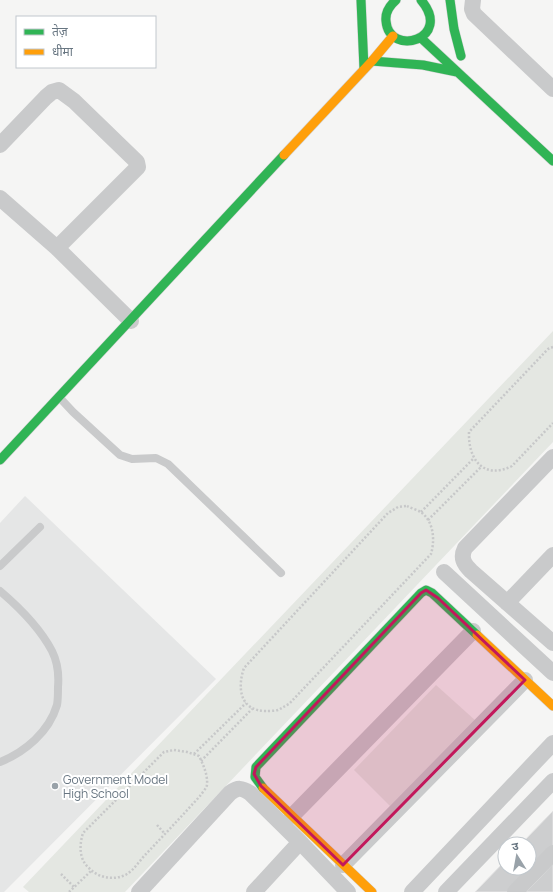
<svg xmlns="http://www.w3.org/2000/svg" width="553" height="892" font-family="Manrope,'Noto Sans Devanagari',sans-serif">
  <style>
    .built { fill: #e5e6e6 }
    .green { fill: #e4e7e2 }
    .building { fill: #cdcecf; stroke: #e4e4e4 }
    .lines { fill: none; stroke-linecap: round; stroke-linejoin: round }
    .fast-casing { stroke: #d1d1d2; stroke-width: 10 }
    .slow-casing { stroke: #d1d1d2; stroke-width: 10 }
    .path { stroke: #c7c8c9; stroke-width: 2.5; stroke-dasharray: 2 2; stroke-linecap: butt }
    .lane { stroke: #c9cacb; stroke-width: 8 }
    .street { stroke: #c9cacb; stroke-width: 16 }
    .fast { stroke: #30b455; stroke-width: 9 }
    .slow { stroke: #ff9f0a; stroke-width: 9 }
    .marked { fill: #c2185b; fill-opacity: 0.2; stroke: #c2185b; stroke-width: 3; stroke-linejoin: round }
    .poi-dot { fill: #99a2a9; stroke: #fff; stroke-width: 1.5 }
    .labels { text-anchor: middle; dominant-baseline: central; stroke-width: 4; stroke-linejoin: round; paint-order: stroke }
    .poi-label { font-size: 12px; fill: #677581; stroke: #fff; text-anchor: start }
  </style>
  <rect width="100%" height="100%" fill="#f5f5f4"/>
  <path class="built" d="M25,496L216,679L4,892H0V523Z"/>
  <path class="green" d="M553,331V442L125,892H29L23,887Z
    M436,685L476,721L390,806L354,770Z"/>
  <path class="building" d="M553,811V846L509,892H475L505,861V868H529V844H521Z
    M553,864V892H526Z"/>
  <g class="lines">
    <g class="fast-casing">
      <path id="fast" d="M361,0L364,69
        M396,0C389,6 385,12 386,21C389,58 454,39 421,0
        M450,0L454,29L461,56
        M421,38L553,161
        M372,61L423,65L457,72
        M0,460L284,155
        M263,788L255,777L256,767L421,593L426,590L432,593L477,635"/>
    </g>
    <g class="slow-casing">
      <path id="slow" d="M284,155L372,61L393,36
        M477,635L553,706
        M263,788L372,892"/>
    </g>
    <path class="path" d="M553,347L548,349L469,432C468,460 484,480 512,466L553,423
      M407,506C411,508 417,510 421,512C434,522 435,540 431,554L289,704C285,706 282,708 278,710C274,711 269,711 266,711C240,711 237,688 244,668L388,513L398,507Z
      M421,512L474,458
      M428,520L481,467
      M174,750L187,752L199,756C203,764 208,775 207,785C206,789 202,793 200,796C182,816 164,835 146,854C140,860 134,870 127,874C115,881 99,878 90,869C79,860 79,846 83,833L164,752Z
      M194,754L246,703
      M201,761L252,709
      M157,825L165,834
      M61,874L74,887
      M69,892L91,871"/>
    <path class="lane" d="M59,397L73,412L120,455L132,459L156,458L168,464L281,573
      M0,566L40,527
      M0,591C20,608 40,628 52,651C57,661 59,675 58,687C58,693 58,700 57,705C49,732 25,752 0,762"/>
    <path class="street" d="M473,0L472,9L474,14L553,89
      M0,145L46,97L52,92L59,90L74,101L137,162L138,167L57,248L131,321
      M0,198L57,248
      M553,457L465,548C460,558 464,564 471,571L553,643
      M444,572L553,673
      M507,603L553,555
      M292,816L473,631
      M343,865L525,680
      M139,892L230,793C238,787 242,788 250,793L300,842L348,892
      M254,892L300,842
      M412,892L553,743
      M446,892L553,781
      M515,892L553,853"/>
    <use href="#fast" class="fast"/>
    <use href="#slow" class="slow"/>
  </g>
  <path class="marked" d="M426,590L438,598L525,680L343,865L261,786L254,774L256,767L421,593Z"/>
  <circle class="poi-dot" cx="55" cy="786" r="4"/>
  <g class="labels">
    <g class="poi-label">
      <text x="63" y="779">Government Model<tspan x="63" dy="14">High School</tspan></text>
    </g>
  </g>
  <rect x="16" y="16" width="140" height="52" fill="#ffffff" stroke="#c2c8cd"/>
  <rect x="24" y="29" width="20" height="6" fill="#30b455" stroke="#c2c8cd"/>
  <text x="52" y="36" font-size="12" fill="#677581">तेज़</text>
  <rect x="24" y="49" width="20" height="6" fill="#ff9f0a" stroke="#c2c8cd"/>
  <text x="52" y="56" font-size="12" fill="#677581">धीमा</text>
  <g transform="translate(517 856) rotate(349)"><circle r="19" fill="#ffffff" stroke="#c2c8cd"/>
  <path d="M0-3L7 15L0 10L-7 15Z" fill="#99a2a9"/>
  <text y="-6" font-size="11" font-weight="bold" text-anchor="middle" fill="#677581">उ</text>
  </g>
</svg>
